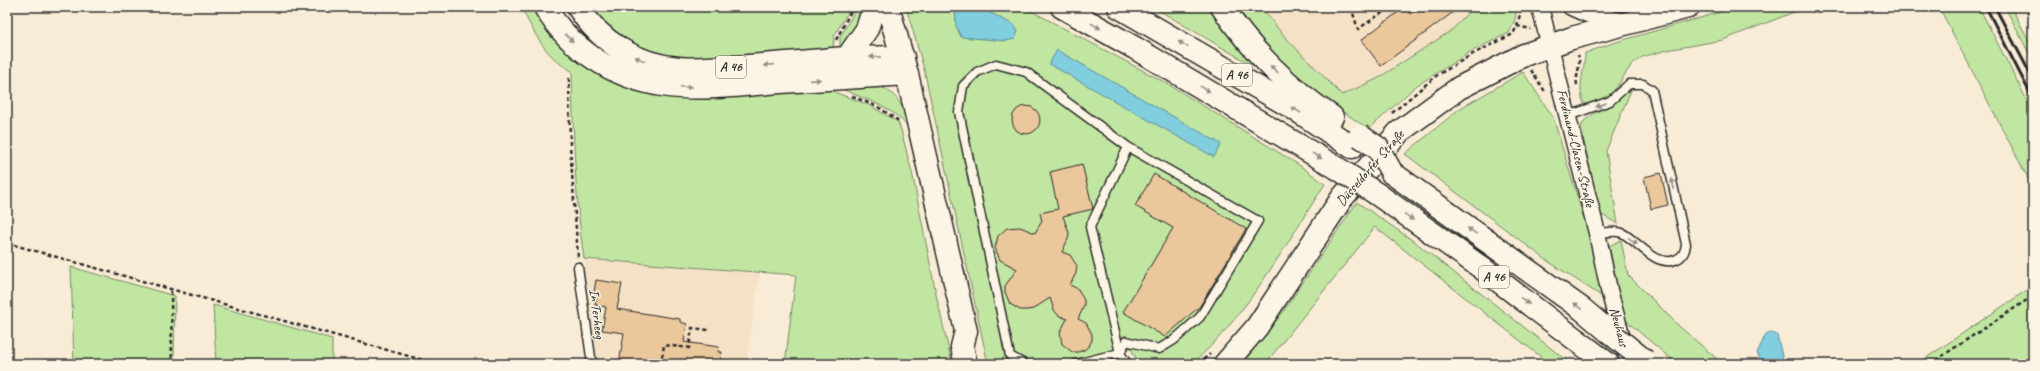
<svg xmlns="http://www.w3.org/2000/svg" width="2040" height="371" font-family="Caveat,sans-serif">
  <style>
    .built { fill: #f5e1c5 }
    .green { fill: #c1e6a1; stroke: #768866 }
    .water { fill: #81cedf; stroke: #5f8d97 }
    .building { fill: #ebc79c; stroke: #2b2b2b }
    .lines { fill: none; stroke-linecap: round; stroke-linejoin: round }
    .service-casing { stroke: #2b2b2b; stroke-width: 11 }
    .minor-casing { stroke: #2b2b2b; stroke-width: 19 }
    .secondary-casing { stroke: #2b2b2b; stroke-width: 25 }
    .motorway-casing { stroke: #2b2b2b; stroke-width: 25 }
    .path { stroke: #2b2b2b; stroke-width: 2.5; stroke-dasharray: 4 3; stroke-linecap: butt }
    .service { stroke: #fcf5e5; stroke-width: 8 }
    .minor { stroke: #fcf5e5; stroke-width: 16 }
    .secondary { stroke: #fcf5e5; stroke-width: 22 }
    .motorway { stroke: #fcf5e5; stroke-width: 22 }
    .rail { stroke: #2b2b2b; stroke-width: 3 }
    .motorway-bridge-casing { stroke: #2b2b2b; stroke-width: 25; stroke-linecap: butt }
    .motorway-bridge { stroke: #fcf5e5; stroke-width: 22 }
    .oneway { fill: #949088 }
    .labels { text-anchor: middle; dominant-baseline: central; stroke-width: 3; stroke-linejoin: round; paint-order: stroke }
    .shield { fill: #fcf5e5; stroke: #6a6863; stroke-width: 1 }
    .shield-label { font-size: 13px; font-weight: bold; fill: #2b2b2b }
    .street-label { font-size: 14px; fill: #2b2b2b; stroke: #fcf5e5 }
  </style>
  <rect width="100%" height="100%" fill="#f9ecd6"/>
  <filter id="ink" filterUnits="userSpaceOnUse"><feTurbulence type="fractalNoise" baseFrequency=".025" numOctaves="2"/><feDisplacementMap in="SourceGraphic" scale="8" xChannelSelector="R" yChannelSelector="G"/><feConvolveMatrix kernelMatrix="1 2 1 2 8 2 1 2 1" color-interpolation-filters="sRGB"/></filter>
  <g filter="url(#ink)">
    <path class="built" d="M1261,7H1473L1452,30L1377,79L1342,95L1284,36Z
      M584,259L760,272L746,364H597L590,316Z"/>
    <path class="green" d="M521,7H534C556,48 586,75 631,88L821,87L869,105L898,122L901,130L913,177L937,299L952,364H785L796,275L584,259C575,197 573,134 572,71C546,58 534,33 521,7Z
      M589,7H851L834,36L833,50L706,59L648,54L606,30Z
      M857,7H869L840,49V37Z
      M906,7H1024L1168,84L1299,165L1325,184C1285,245 1247,316 1192,364H1139L1130,347L1116,359L1119,364H988L924,69Z
      M1153,7H1214L1272,77Z
      M1237,7H1261L1284,36L1342,95L1377,79L1452,30L1473,7H1517L1515,20L1509,33L1472,51L1416,86L1369,129C1332,106 1297,77 1267,46C1255,35 1247,20 1237,7Z
      M1738,7H1807L1723,40L1667,50L1642,57L1632,64L1610,97L1585,106C1576,88 1585,71 1585,53L1613,43Z
      M1939,7H1979L2033,112V188Z
      M2005,7H2011L2033,48V61Z
      M1523,72L1553,117L1609,301L1549,262L1405,154L1459,109Z
      M844,81C879,85 892,83 908,118L935,229L933,240L907,126C893,107 865,99 844,90Z
      M1631,90L1606,151L1618,224L1600,214L1581,128L1583,122L1589,117Z
      M1357,202L1415,242L1571,364H1550L1375,227L1265,364H1242L1283,312Z
      M1621,240L1628,275L1680,327L1723,364H1677L1624,319L1609,246Z
      M71,267L175,296L174,364H74Z
      M2033,286V364H1917Z
      M213,305L332,339V364H216Z"/>
    <path class="water" d="M955,7H979L1014,25L1018,31L1015,39L1006,41L961,37L956,26Z
      M1057,50L1221,144L1214,157L1049,64Z
      M1770,332L1777,335L1784,364H1763L1757,353L1766,334Z"/>
    <path class="building" d="M1405,7L1410,14L1420,7H1460L1381,66L1361,40Z
      M1012 120a14 14 0 1 1 28 0a14 14 0 1 1-28 0Z
      M1082,164L1093,209L1063,216L1069,233L1068,239L1062,252L1070,255L1077,266L1076,273L1070,285L1078,289L1084,300V306L1078,319L1086,323L1092,334V340L1089,346L1084,350L1078,352H1072L1062,344L1060,332L1067,319L1058,315L1054,310L1050,298L1033,309L1027,310H1020L1010,304L1005,292V286L1017,269L1000,260L995,248L998,236L1007,228L1020,227L1035,233L1042,221L1040,213L1058,209L1050,172Z
      M1661,173L1668,205L1651,209L1644,177Z
      M1154,174L1246,229L1200,306L1165,337L1123,312L1173,228L1135,206Z
      M596,280L622,284L617,309L680,319V322L687,324L684,342L719,347L718,352H722L720,364H619L624,333L602,330L606,307L595,305L597,293L594,292Z"/>
    <g class="lines">
      <g class="service-casing">
        <path id="service" d="M1568,116L1610,101L1629,84H1643L1652,90L1686,244C1685,252 1683,257 1675,260C1655,267 1638,241 1622,233C1616,230 1604,233 1597,233
          M578,267L592,364
          M1024,364L1010,356L959,112L963,86L977,72L996,64L1026,72L1128,147L1258,221L1200,317L1174,340L1159,349L1126,341L1120,353L1076,364
          M1127,364L1120,353L1090,227L1128,147"/>
      </g>
      <g class="minor-casing">
        <path id="minor" d="M1540,7L1597,233L1609,290L1629,364
          M1571,7L1587,14L1627,22"/>
      </g>
      <g class="secondary-casing">
        <path id="secondary" d="M888,7L907,74L959,300L966,331L962,347L966,364
          M1225,364L1257,327L1342,198L1399,132L1459,88L1524,55L1572,38L1688,7"/>
      </g>
      <g class="motorway-casing">
        <path id="motorway" d="M545,7C569,49 615,78 662,85C701,91 742,85 780,82C823,79 865,77 907,74
          M578,7C600,42 637,65 679,68C696,70 714,67 731,67C769,65 808,61 847,58L867,29L874,7
          M1062,7L1135,48L1337,168
          M1119,7L1298,111L1352,147
          M1222,7C1250,49 1290,89 1332,117
          M847,58L903,57
          M1392,173L1582,309L1608,331
          M1377,194L1479,266L1608,364"/>
      </g>
      <path class="path" d="M1351,7L1358,29L1391,7
        M1517,26L1522,7
        M836,40L853,7
        M1531,70L1546,93
        M569,78L570,145L578,257
        M1577,85C1575,75 1582,65 1578,55
        M852,96L878,107L899,121
        M1392,113L1436,76L1473,54L1513,34L1517,26L1531,29
        M7,243L437,364
        M171,291L172,364
        M661,364L664,345L689,348L692,328L709,330
        M1198,364L1210,354
        M1930,364L2033,296"/>
      <use href="#service" class="service"/>
      <use href="#minor" class="minor"/>
      <use href="#secondary" class="secondary"/>
      <use href="#motorway" class="motorway"/>
      <path class="rail" d="M1986,7L2033,99
        M1995,7L2033,79"/>
      <g class="motorway-bridge-casing">
        <path id="motorway-bridge" d="M1360,136L1378,148L1392,173
          M1337,168L1377,194
          M1608,331L1645,361"/>
      </g>
      <use href="#motorway-bridge" class="motorway-bridge"/>
    </g>
    <defs><path id="oneway-solid" d="M-6-.8H1V-3.2L6.5 0L1 3.2V.8H-6Z"/></defs>
    <g class="oneway">
      <use href="#oneway-solid" transform="translate(1096 26) rotate(29)"/>
      <use href="#oneway-solid" transform="translate(569 38) rotate(45)"/>
      <use href="#oneway-solid" transform="translate(1183 44) rotate(-150)"/>
      <use href="#oneway-solid" transform="translate(875 57) rotate(179)"/>
      <use href="#oneway-solid" transform="translate(640 59) rotate(-158)"/>
      <use href="#oneway-solid" transform="translate(769 65) rotate(175)"/>
      <use href="#oneway-solid" transform="translate(1274 69) rotate(-138)"/>
      <use href="#oneway-solid" transform="translate(815 80) rotate(-4)"/>
      <use href="#oneway-solid" transform="translate(686 87) rotate(2)"/>
      <use href="#oneway-solid" transform="translate(1205 89) rotate(31)"/>
      <use href="#oneway-solid" transform="translate(1601 105) rotate(159)"/>
      <use href="#oneway-solid" transform="translate(1296 110) rotate(-149)"/>
      <use href="#oneway-solid" transform="translate(1317 156) rotate(31)"/>
      <use href="#oneway-solid" transform="translate(1673 184) rotate(-103)"/>
      <use href="#oneway-solid" transform="translate(1409 217) rotate(35)"/>
      <use href="#oneway-solid" transform="translate(1472 231) rotate(-145)"/>
      <use href="#oneway-solid" transform="translate(1633 241) rotate(36)"/>
      <use href="#oneway-solid" transform="translate(1525 301) rotate(37)"/>
      <use href="#oneway-solid" transform="translate(1578 306) rotate(-144)"/>
    </g>
  </g>
  <g class="labels">
    <g class="shield">
      <rect x="716" y="56" width="30" height="22" rx="3"/>
      <rect x="1222" y="64" width="30" height="22" rx="3"/>
      <rect x="1479" y="266" width="30" height="22" rx="3"/>
    </g>
    <g class="shield-label">
      <text x="731" y="67">A 46</text>
      <text x="1237" y="75">A 46</text>
      <text x="1494" y="277">A 46</text>
    </g>
    <g class="street-label">
      <text transform="translate(1576 148) rotate(76)">Ferdinand-Clasen-Straße</text>
      <text transform="translate(1370 168) rotate(-49)">Düsseldorfer Straße</text>
      <text transform="translate(597 314) rotate(83)">In Terheeg</text>
      <text transform="translate(1619 327) rotate(75)">Neuhaus</text>
    </g>
  </g>
  <rect width="2040" height="371" fill="none" stroke="#fcf5e5" stroke-width="24"/>
  <rect x="12" y="12" width="2016" height="347" fill="none" stroke="#2b2b2b" stroke-width="1.5" filter="url(#ink)"/>
</svg>
